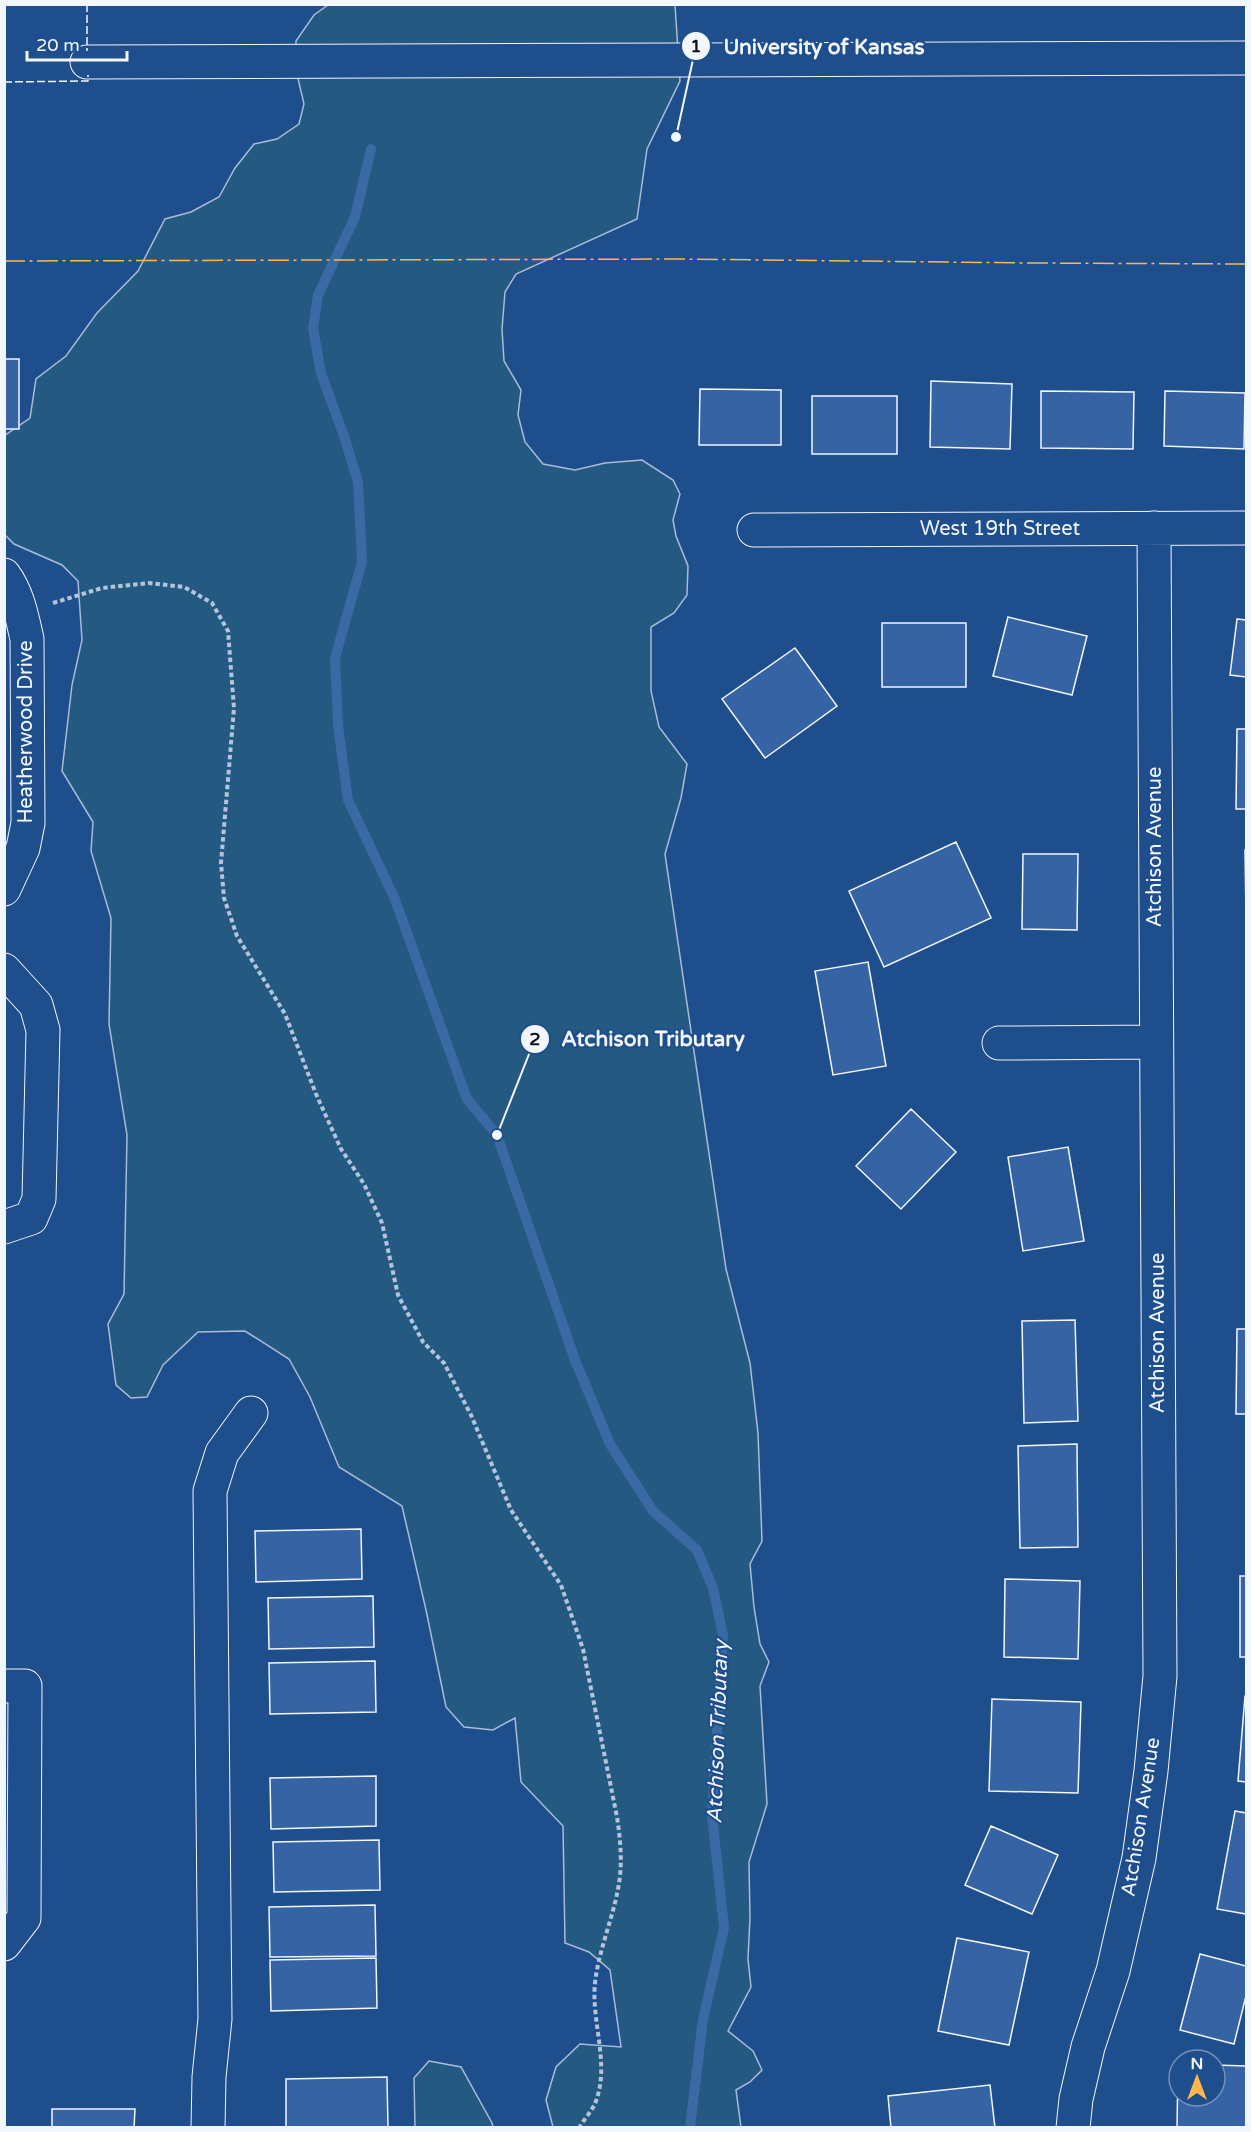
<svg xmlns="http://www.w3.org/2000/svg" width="1251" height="2132" font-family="'Varela Round',sans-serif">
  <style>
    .green { fill: #245a82; stroke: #a8bbd7; stroke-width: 1.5 }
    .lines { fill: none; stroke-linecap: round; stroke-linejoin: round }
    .stream { stroke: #3b69a3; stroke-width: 10 }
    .building { fill: #3563a3; stroke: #f2f6ff; stroke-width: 1.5 }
    .minor-casing { stroke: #f2f6ff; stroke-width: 35 }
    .path { stroke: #b3c4dc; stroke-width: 4; stroke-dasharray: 4.5 3; stroke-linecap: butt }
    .minor { stroke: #1f4e8c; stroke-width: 33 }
    .fence { stroke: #f2f6ff; stroke-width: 1.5; stroke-dasharray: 8 3; stroke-linecap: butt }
    .power { stroke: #ffb74d; stroke-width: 1.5; stroke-dasharray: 21 4.5 3 4.5; stroke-linecap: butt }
    .labels { text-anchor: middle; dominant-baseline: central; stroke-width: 4.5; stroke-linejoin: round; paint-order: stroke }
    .street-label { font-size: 20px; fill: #f2f6ff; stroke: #1f4e8c }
    .water-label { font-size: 21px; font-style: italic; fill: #f2f6ff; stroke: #1f4e8c }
    .leader { fill: none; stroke: #f2f6ff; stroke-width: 2 }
    .callout-dot { fill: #f2f6ff; stroke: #1f4e8c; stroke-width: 2 }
    .mark-label { font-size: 18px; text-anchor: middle; font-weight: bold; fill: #111 }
    .callout-label { font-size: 21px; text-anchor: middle; font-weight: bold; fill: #f2f6ff; stroke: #1f4e8c; stroke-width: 4.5; stroke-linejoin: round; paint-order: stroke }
  </style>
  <rect width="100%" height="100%" fill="#1f4e8c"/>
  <path class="green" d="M328,5H675L680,81L647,149L637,219L516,274L505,292L502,329L504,361L521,390L518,415L525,442L543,464L575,470L605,463L642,460L673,480L680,494L673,520L676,536L688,566L687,595L674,613L651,627V691L659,727L687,764L681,798L665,854L726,1269L750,1363L758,1433L762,1541L750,1564L754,1607L760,1644L769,1662L760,1686L767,1804L749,1862L750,1918L748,1959L751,1987L728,2031L753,2051L762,2070L750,2082L736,2090L741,2127H553L546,2100L556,2067L580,2044L621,2047L610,1970L589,1952L565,1943L563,1826L521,1782L515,1718L493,1730L464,1727L446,1707L426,1610L402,1506L339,1467L310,1397L289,1359L245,1331L198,1332L163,1365L147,1397L131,1398L116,1385L108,1324L124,1294L127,1135L109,1024L111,918L91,851L93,822L62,771L72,685L82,640L78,581L62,565L14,544L5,535L4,436L30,418L36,379L66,356L97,313L138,271L165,219L191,212L219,197L235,168L254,144L277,139L299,124L304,104L296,70V41L314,15Z
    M429,2061L461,2067L492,2123L493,2127H415L414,2078Z"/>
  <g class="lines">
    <path class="stream" d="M371,149L355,217L318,295L313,328L321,373L345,439L358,482L362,562L335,658L338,726L348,800L394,897L467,1099L497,1135L575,1360L610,1444L653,1511L697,1550L713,1588L723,1635L712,1815L724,1928L703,2019L690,2128"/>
  </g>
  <path class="building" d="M4,359H19V429H4Z
    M931,381L1012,384L1010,449L930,447Z
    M700,389L781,390V445H699Z
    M1041,391L1134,392L1133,449L1041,448Z
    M1165,391L1245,393L1244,449L1164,446Z
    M812,396H897V454H812Z
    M1008,617L1087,636L1072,695L993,676Z
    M1237,619L1246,620V677L1230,675Z
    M882,623H966V687H882Z
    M795,648L837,706L765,758L722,699Z
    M1237,729H1246V809H1236Z
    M956,842L991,918L884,967L849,891Z
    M1245,850H1246V916Z
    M1023,854H1078L1077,930L1022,929Z
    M868,962L886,1066L833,1075L815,971Z
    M911,1109L956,1152L901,1209L856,1166Z
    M1068,1147L1084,1241L1023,1251L1008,1157Z
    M1075,1320L1078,1421L1024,1423L1022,1321Z
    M1237,1329H1246V1414H1236Z
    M1077,1444L1078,1547L1020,1548L1018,1446Z
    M361,1529L362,1579L256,1582L255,1531Z
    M1240,1576H1246V1657H1240Z
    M1005,1579L1080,1581L1078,1659L1004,1657Z
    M373,1596L374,1647L269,1649L268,1598Z
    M375,1661L376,1712L270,1714L269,1663Z
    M1245,1696H1246V1782L1238,1781Z
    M992,1699L1081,1702L1078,1793L989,1791Z
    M376,1776V1826L271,1829L270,1778Z
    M1235,1811L1246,1813V1914L1217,1909Z
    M991,1826L1058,1855L1032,1914L965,1885Z
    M379,1840L380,1890L274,1892L273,1842Z
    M375,1905L376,1956L270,1957L269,1907Z
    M957,1938L1029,1952L1009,2045L938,2031Z
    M1200,1954L1246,1966V1996L1234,2044L1180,2030Z
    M376,1958L377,2008L271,2011L270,1960Z
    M1178,2064L1179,2096H1215V2065L1246,2066V2128H1177Z
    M387,2077L388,2128H286V2079Z
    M990,2085L995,2128H891L888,2096Z
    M52,2109H135L134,2128H52Z"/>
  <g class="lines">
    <g class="minor-casing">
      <path id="minor" d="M87,62L1246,58
        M754,530L1246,528
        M4,575C18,594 22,617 27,639L28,823L23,848L4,889
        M4,970L36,1005L43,1030L39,1199L31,1218L4,1227
        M999,1043L1156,1042
        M4,1686H25L24,1918L4,1944
        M208,2128L209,2077L215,2019L210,1491L222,1453L251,1413
        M1073,2128L1076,2099L1088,2047L1113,1971L1139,1858L1151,1771L1160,1676L1154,528"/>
    </g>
    <path class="path" d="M53,603L102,588L149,583L184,587L212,603L228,631L234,708L221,863L224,898L237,936L285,1014L316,1094L341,1149L364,1184L382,1223L398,1295L423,1342L444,1363L471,1415L511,1510L561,1585L583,1649L617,1817C620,1837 622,1856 620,1876C616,1912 599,1947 595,1983C591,2022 610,2063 596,2101C593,2110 584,2119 579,2128"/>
    <use href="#minor" class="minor"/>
    <path class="fence" d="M87,4V51
      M4,82L88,81V75"/>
    <path class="power" d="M4,261L675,259L1030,263L1246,264"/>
  </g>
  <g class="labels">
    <g class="street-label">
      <text x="1000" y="529">West 19th Street</text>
      <text transform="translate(26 732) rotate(-90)">Heatherwood Drive</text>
      <text transform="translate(1155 847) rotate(-90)">Atchison Avenue</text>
      <text transform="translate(1158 1333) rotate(-90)">Atchison Avenue</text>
      <text transform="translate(1141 1817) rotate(-81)">Atchison Avenue</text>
    </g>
    <g class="water-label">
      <text transform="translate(718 1732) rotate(-88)">Atchison Tributary</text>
    </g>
  </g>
  <path class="leader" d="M676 137L696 46M497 1135L535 1039"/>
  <g class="callout-dot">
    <circle cx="676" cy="137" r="6"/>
    <circle cx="497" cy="1135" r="6"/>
    <circle cx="696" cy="46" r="15"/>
    <circle cx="535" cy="1039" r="15"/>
  </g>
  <g class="mark-label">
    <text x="696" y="52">1</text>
    <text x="535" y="1045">2</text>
  </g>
  <g class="callout-label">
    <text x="824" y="54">University of Kansas</text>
    <text x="653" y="1046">Atchison Tributary</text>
  </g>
  <rect width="1251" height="2132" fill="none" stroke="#f2f6ff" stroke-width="12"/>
  <g transform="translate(1197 2078)"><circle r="28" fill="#1f4e8c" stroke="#7391ba" stroke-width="1.5"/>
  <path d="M0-4.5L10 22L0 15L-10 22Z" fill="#ffb74d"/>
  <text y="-9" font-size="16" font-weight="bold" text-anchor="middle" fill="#f2f6ff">N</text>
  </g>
  <path d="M27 51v9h100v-9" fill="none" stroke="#f2f6ff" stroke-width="3"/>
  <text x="36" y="51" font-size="18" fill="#f2f6ff" stroke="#1f4e8c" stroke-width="4.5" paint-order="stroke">20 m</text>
</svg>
